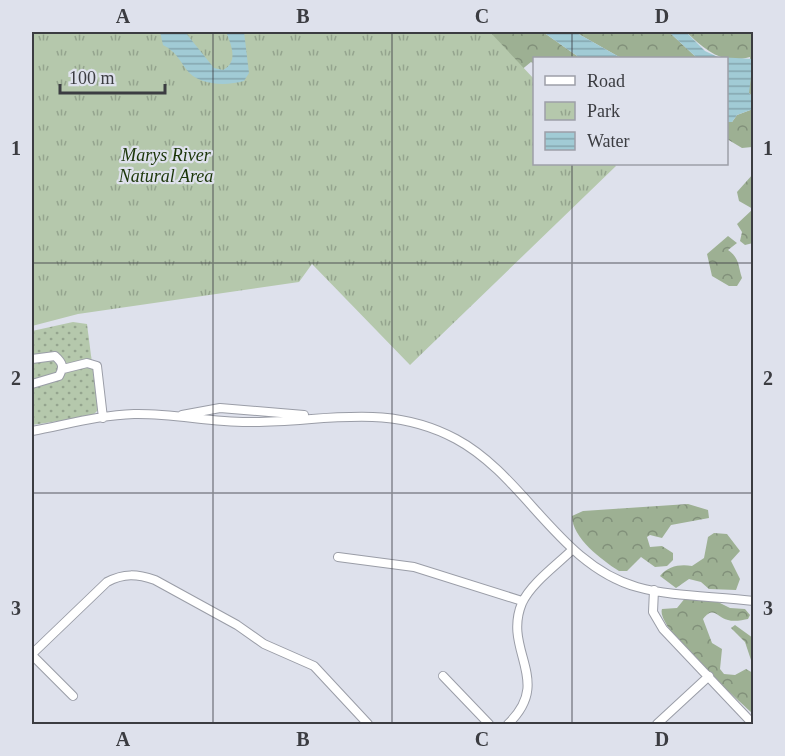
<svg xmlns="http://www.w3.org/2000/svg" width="785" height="756" font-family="Georgia,serif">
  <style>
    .grass { fill: url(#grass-dots) }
    .forest { fill: url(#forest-crowns) }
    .park { fill: url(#park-tufts) }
    .water { fill: url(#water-rules) }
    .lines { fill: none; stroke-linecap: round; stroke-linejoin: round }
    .minor-casing { stroke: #9a9da7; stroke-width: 10 }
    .minor { stroke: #fff; stroke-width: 8 }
    .grid { fill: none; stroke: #3b3c41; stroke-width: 1.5; stroke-opacity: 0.55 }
    .labels { text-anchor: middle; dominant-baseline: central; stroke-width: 4.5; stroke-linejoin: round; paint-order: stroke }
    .park-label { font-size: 18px; font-style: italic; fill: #1b3608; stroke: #dee1ec }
    .neatline { fill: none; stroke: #3b3c41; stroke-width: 2 }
    .grid-label { font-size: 20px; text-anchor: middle; font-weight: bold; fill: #3b3c41 }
  </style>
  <defs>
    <pattern id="grass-dots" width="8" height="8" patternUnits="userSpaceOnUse" patternTransform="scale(1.5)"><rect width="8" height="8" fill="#b5c8ac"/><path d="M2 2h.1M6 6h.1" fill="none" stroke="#94a48e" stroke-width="1.8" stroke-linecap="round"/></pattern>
    <pattern id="forest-crowns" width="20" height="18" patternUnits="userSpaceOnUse" patternTransform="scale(1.5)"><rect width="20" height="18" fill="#9db093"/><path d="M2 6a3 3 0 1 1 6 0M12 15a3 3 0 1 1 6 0" fill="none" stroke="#81907a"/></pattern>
    <pattern id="park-tufts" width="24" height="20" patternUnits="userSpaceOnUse" patternTransform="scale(1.5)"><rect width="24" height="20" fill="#b5c8ac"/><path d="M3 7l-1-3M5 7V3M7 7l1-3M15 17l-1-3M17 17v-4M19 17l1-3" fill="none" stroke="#94a48e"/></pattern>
    <pattern id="water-rules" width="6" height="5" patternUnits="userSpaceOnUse" patternTransform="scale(1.5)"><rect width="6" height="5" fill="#a1cbd5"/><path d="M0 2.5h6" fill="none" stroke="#84a6ae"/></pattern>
  </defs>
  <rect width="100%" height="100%" fill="#dee1ec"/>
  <path class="grass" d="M73,322L87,324L98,410L92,416L32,425V331Z"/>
  <path class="forest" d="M455,32H543L580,58H534V64L531,62L520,71Z
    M575,32H669L697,58H621Z
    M686,32H753V97L749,93L750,57C721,65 706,50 686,32Z
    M753,109V162L752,147L742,148L727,139L726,122H732L737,115Z
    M753,174V243L745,245L740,241L742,232L737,224L753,209L739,201L737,192Z
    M728,236L737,243L728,250C740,258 738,267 742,278L737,286H729L712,276L707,254Z
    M688,504L708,510L709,518L671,525L662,538L650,535L647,537L650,547L662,546L673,553V560L667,566L655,567L641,557L627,571H619C602,560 572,538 572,516L583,511Z
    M714,533L727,534L740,551L731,561L740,579L736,590L709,589L701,582L689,579L676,588L660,576C668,566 680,564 692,566L704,558L708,537Z
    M686,597L716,601L730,608L745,609L750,615L748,619C743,620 734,622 728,620C717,618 714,605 703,619L712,643L722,649L720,669L724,674L735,675L746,669L753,673V714C737,698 655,628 662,609L677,608Z
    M735,625L753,638V666L745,642L731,628Z"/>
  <path class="park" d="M32,32H490L534,79V164H614L616,166L410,365L312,264L299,282L78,314L32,326Z"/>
  <path class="water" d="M160,32H185L214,68L223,70C239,62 231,44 226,32H244L249,73L244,81C226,86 198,86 186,69C178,58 176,52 163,45Z
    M543,32H575L621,58H580Z
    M669,32H686L705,51L718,57L753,59L749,93L753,97V109L737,115L732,122H727L726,58H697Z"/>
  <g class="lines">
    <g class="minor-casing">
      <path id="minor" d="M32,359L55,356C63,363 64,367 59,376L32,384
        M63,369L87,363L97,366L103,418
        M182,415L220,408L304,415
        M32,431C65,425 100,415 134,414C174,413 212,423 252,422C325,422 387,402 456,439C525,476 559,565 637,587C672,597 717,596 754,601
        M338,557L414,567L522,601
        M654,590L653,612L663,629L753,724
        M32,654L107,582C124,573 137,574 155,580L237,625L264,644L314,666L368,724
        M32,655L73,696
        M443,676L489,724
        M508,724C554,680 502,651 522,603C531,583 558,564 573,549
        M657,724L709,676"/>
    </g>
    <use href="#minor" class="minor"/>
  </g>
  <path class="grid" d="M213,32V724M392,32V724M572,32V58M572,164V724M32,263H754M32,493H754"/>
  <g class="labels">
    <g class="park-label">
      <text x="166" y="155">Marys River<tspan x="166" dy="21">Natural Area</tspan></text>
    </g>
  </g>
  <rect width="785" height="756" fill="none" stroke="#dee1ec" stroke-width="66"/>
  <rect x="533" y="57" width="195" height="108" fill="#dee1ec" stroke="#9d9fa8" stroke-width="1.5"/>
  <rect x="545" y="76" width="30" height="9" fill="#ffffff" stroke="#9d9fa8" stroke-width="1.5"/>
  <text x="587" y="87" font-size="18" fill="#3b3c41">Road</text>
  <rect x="545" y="102" width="30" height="18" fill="url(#park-tufts)" stroke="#9d9fa8" stroke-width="1.5"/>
  <text x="587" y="117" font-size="18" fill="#3b3c41">Park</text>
  <rect x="545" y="132" width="30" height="18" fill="url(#water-rules)" stroke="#9d9fa8" stroke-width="1.5"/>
  <text x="587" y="147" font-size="18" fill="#3b3c41">Water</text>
  <path d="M60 84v9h105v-9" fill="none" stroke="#3b3c41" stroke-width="3"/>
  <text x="69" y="84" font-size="18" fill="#3b3c41" stroke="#dee1ec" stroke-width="4.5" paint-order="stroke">100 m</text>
  <rect x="33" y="33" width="719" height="690" class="neatline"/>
  <g class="grid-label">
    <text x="123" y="23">A</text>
    <text x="303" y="23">B</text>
    <text x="482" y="23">C</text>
    <text x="662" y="23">D</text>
    <text x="16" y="155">1</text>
    <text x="768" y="155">1</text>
    <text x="16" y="385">2</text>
    <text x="768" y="385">2</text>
    <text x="16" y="615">3</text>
    <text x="768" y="615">3</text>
    <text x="123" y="746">A</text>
    <text x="303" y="746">B</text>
    <text x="482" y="746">C</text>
    <text x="662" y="746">D</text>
  </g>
</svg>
